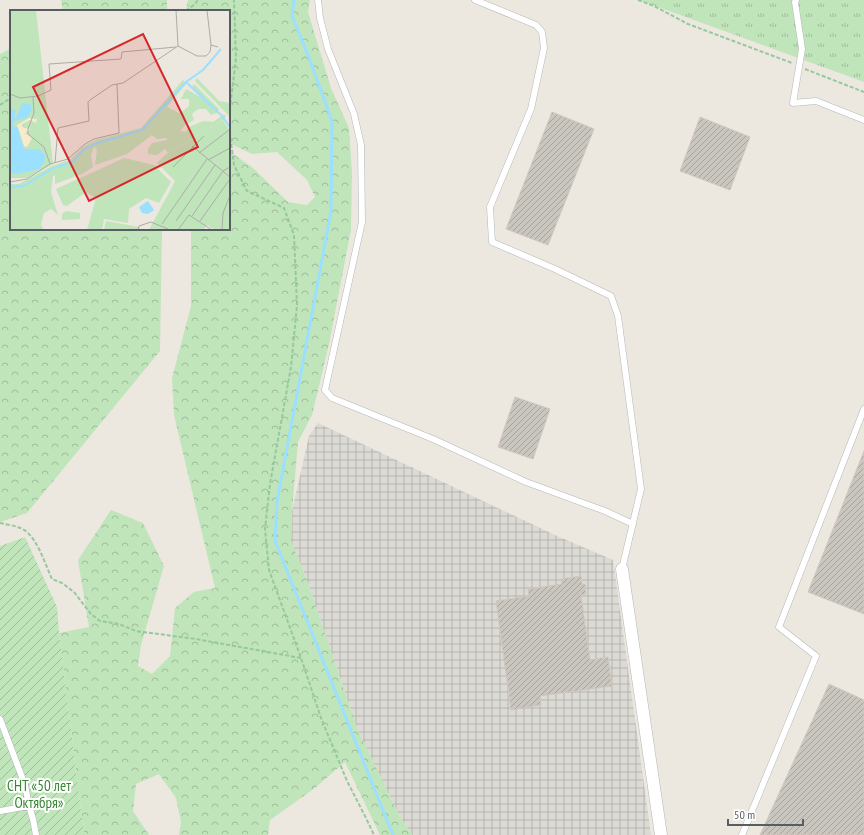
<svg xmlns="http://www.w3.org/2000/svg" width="864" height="835" font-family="'PT Sans Narrow',sans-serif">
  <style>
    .industrial { fill: url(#industrial-grid) }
    .grass { fill: url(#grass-tufts) }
    .forest { fill: url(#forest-crowns) }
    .garden { fill: url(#garden-furrows) }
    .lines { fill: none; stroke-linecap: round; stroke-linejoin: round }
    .stream { stroke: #9ce0ff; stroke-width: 3 }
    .building { fill: url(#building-hatch); stroke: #d1c8be }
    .lane-casing { stroke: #b3b7bb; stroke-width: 7 }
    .street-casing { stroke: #b3b7bb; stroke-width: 13 }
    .path { stroke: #96c89d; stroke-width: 2; stroke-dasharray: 4 2; stroke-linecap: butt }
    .lane { stroke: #fff; stroke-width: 6 }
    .street { stroke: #fff; stroke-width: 12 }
    .labels { text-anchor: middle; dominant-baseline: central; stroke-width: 4; stroke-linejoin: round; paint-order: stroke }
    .park-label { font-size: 15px; fill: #398633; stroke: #fff }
    .inset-river { fill: none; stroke: #9ce0ff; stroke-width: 2 }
    .inset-road { fill: none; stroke: #adaca9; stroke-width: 1 }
    .view { fill: #d62828; fill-opacity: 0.15; stroke: #d62828; stroke-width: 2 }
    .inset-edge { fill: none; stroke: #585d61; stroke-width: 2 }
  </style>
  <defs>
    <pattern id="industrial-grid" width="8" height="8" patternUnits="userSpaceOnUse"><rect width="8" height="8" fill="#dcdad4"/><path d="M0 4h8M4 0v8" fill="none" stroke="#b5b4af"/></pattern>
    <pattern id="grass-tufts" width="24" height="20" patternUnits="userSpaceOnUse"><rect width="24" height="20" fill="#c0e5bb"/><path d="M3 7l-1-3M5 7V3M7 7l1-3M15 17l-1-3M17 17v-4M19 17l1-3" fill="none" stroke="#9fbd9b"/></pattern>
    <pattern id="forest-crowns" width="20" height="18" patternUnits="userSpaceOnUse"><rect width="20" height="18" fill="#c0e5bb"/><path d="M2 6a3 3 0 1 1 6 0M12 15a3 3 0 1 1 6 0" fill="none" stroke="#9fbd9b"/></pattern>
    <pattern id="garden-furrows" width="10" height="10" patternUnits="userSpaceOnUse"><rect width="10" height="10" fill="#c0e5bb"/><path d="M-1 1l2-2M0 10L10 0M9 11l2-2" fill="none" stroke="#9fbd9b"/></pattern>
    <pattern id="building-hatch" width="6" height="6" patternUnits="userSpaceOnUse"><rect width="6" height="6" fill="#c9c5bf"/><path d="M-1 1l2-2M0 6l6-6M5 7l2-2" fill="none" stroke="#a6a39f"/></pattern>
  </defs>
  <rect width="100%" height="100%" fill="#ece8df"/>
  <path class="industrial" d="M318,423L555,535L613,560L651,835H412L399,815L357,728L307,580L291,541L292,511L309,436Z"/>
  <path class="grass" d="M639,0H864V82Z"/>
  <path class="forest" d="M61,0H167V11H63Z
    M188,0H310L308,12L331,88L349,128L352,173L351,230L329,344L312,415L298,442L292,511L291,541L307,580L357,728L399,815L412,835H380L345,762L315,788L270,820L268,835H179L181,822L176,798L159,774L136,784L133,811L149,835H84L59,633L89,627L78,560L111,510L143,523L164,566L141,645L138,666L152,674L170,656L175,608L194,592L215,588L174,415L172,378L191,306V229H229V151L253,168L288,202L307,205L315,197L307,180L277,152L252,154L229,143V11H186Z
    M11,48V229H162L160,351L27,513L0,522V54Z"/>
  <path class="garden" d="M25,537L57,607L59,633L84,835H0V546Z"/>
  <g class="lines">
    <path class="stream" d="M294,0L292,16L308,55L332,121L331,211L277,502L275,541L393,835"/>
  </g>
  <path class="building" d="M552,112L594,129L548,245L506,229Z
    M700,117L750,137L730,190L680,171Z
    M515,397L550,409L533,459L498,447Z
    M864,451V614L808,592Z
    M581,576L582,584H585L586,594L581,595L590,660L608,657L612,686L540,696L541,705L511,710L496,601L529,596L528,589L562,584L561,579Z
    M829,684L864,700V835H760Z"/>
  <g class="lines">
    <g class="lane-casing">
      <path id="lane" d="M318,0L320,18L328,49L354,114L361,145L362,222L325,390L332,398L433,439L526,482L605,511L633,524
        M475,0L536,25L542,32L544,48L531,109L490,207L492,242L555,269L611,296L618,316L641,489L622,569
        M796,0L795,2L802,49L793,103L816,101L864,120
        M0,719L25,785L29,806L33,819L36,835
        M0,811L29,806
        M742,835L816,656L779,627L864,409"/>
    </g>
    <g class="street-casing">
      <path id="street" d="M622,569L661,835"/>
    </g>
    <path class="path" d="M638,0L654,6L688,24L792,63
      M186,11L195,4L198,0
      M805,69L864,92
      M0,105L11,98
      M229,116L236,58L234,0
      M229,126L234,165L247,191L284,208L294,235L297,305L291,367L270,484L265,529L269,570L301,658L321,718L347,781L366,818L374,835
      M0,523C9,525 20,526 27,532C39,543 45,564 52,579L62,583L74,592L91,614L100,621L119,624L136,631L196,639L301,658"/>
    <use href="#lane" class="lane"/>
    <use href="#street" class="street"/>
  </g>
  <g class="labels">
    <g class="park-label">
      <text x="39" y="785">СНТ «50 лет<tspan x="39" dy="17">Октября»</tspan></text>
    </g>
  </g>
  <g transform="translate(10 10)">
    <rect width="220" height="220" fill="#ece8df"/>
    <path d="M0,0H26L43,154L17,168H0Z" fill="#c0e5bb"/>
    <path d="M187,68L209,91L220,93V107L185,71ZM173,70L176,74L157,97L169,103L173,101L179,96V89H171L176,79L192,88L182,76L184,74L209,99L207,103L201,105L196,99H188L182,104L184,110L175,115L170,121L176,122L179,117L193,111L203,112L214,104L216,107L213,110L158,143L155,139L147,145L138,144V139L142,133L157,130V128L147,129L142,125L117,144L85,155L87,140L84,137L81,145L83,157L72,164L45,174V165L43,166L41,182L48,205L41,199L34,203L31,215L34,220H0V174H9L42,156L60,150L73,137L86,130L131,118ZM114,148L144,155L161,172L149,193L136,188L119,199L118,213L94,209L92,220H77L86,188L76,182L57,196L53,195L46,179ZM56,201L70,203V209L52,210V204Z" fill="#c0e5bb"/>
    <path d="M19,108L27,109L26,113L20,110L11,115L14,118L21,119L15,123L22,128L17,137L14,136L7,115Z" fill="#faeacc"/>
    <path d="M213,110L220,121V220H205L197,215L193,220H139L165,171L147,153L155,145ZM96,211L129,217L131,220H94Z" fill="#c0e5bb"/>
    <path d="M12,93L20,94L22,100L17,108L4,111L2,115L8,118L14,139H30L35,145V151L29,159L7,164L0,163V98L6,101L4,106L6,108ZM138,191L144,200L138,204L132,203L129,197Z" fill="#9ce0ff"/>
    <path class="inset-river" d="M176,72L212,106L220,117M0,177L13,176L42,159L62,152L73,140L85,134L132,120L176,72L193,60L211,39"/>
    <path class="inset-road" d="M197,0L201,35L208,37M168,36L187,46H196L200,42L201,35M0,84L10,88L28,86L41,80L39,54L111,49L112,42L166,37M23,87L24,103L18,119V124L34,137L40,154M182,136L220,167M189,143L219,120M198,150L220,138M45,153L48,118L79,111L78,92L80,90L102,75L113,73L168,36L166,0M163,157L194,126M0,172L17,169L40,154L58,149L75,134L84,129L109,123L107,74M182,206L213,161L220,157M166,211L205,155M190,211L220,169M152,214L197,149M128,220L129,216L141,212L158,219M168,220L179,205L202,220M212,220L213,203L219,188"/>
    <path class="view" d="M133,24L188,137L79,191L23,77Z"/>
    <rect width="220" height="220" class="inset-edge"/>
  </g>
  <path d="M728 819v6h75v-6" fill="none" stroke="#585d61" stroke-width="2"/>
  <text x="734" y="819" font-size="12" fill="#585d61" stroke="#ffffff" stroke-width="3" paint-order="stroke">50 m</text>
</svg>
